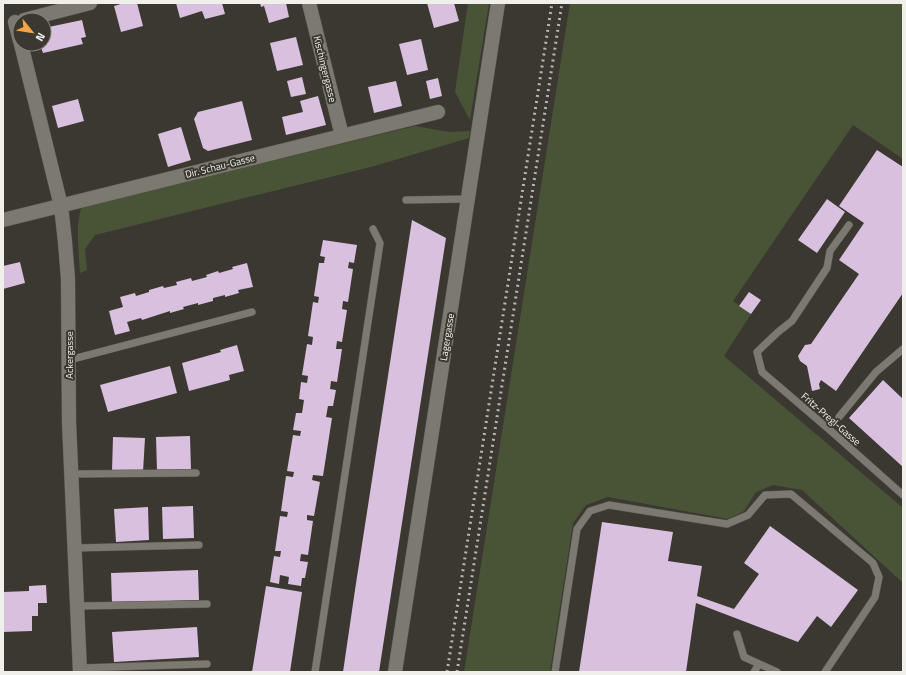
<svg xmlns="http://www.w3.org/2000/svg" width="906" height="675" font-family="'Titillium Web',sans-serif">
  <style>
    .green { fill: #495437 }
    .building { fill: #d8c0de }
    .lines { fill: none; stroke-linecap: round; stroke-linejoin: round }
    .lane-casing { stroke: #57554f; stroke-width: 8 }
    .street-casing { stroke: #57554f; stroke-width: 15 }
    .lane { stroke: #7b7970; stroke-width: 7 }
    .street { stroke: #7b7970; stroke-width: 14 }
    .rail { stroke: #b7b6b0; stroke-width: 3; stroke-dasharray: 2 4; stroke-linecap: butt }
    .labels { text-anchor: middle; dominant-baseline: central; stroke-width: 4; stroke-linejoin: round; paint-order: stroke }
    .street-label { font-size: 10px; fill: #f0efea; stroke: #3a3830 }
  </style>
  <rect width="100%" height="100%" fill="#3a3830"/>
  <path class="green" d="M468,3H489L470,120L455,92Z
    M570,3H903V159L853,125L733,301L751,314L724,356L903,508V583L802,490L773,485L756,492L744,511L728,519L608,497L586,505L573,523L550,672H464Z
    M415,126L449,132L470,131L469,138L371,167L95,235L85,249L87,270L80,273C79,257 75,221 82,207Z"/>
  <path class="building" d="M124,3H137L143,26L121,32L114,6Z
    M176,3H222L225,14L205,19L202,11L180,18Z
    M260,3H286L289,17L269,23L264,6L261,7Z
    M427,3H454L459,21L434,28Z
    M82,20L86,37L81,38L83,44L43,53L40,44H44V28Z
    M296,37L303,65L277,71L270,43Z
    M421,39L428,70L407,75L399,44Z
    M302,77L306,94L291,97L287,81Z
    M438,78L442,96L430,99L426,81Z
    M396,81L402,106L374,113L368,87Z
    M318,96L326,125L286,135L282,117L303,112L300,101Z
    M78,99L84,121L58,128L52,106Z
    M242,101L252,140L208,151L203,148L194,119L198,112Z
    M181,127L191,160L168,167L158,134Z
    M877,150L903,167V293L836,391L821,380L819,384L820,389L812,391L807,366L800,361L798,356L805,345L811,344L859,274L839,260L864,223L839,206Z
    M827,199L845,212L817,253L798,240Z
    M412,220L446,238L379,672H343L355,590Z
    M323,240L357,245L354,263L349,262L348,268L353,269L348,302L343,301L342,309L347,310L342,342L337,341L336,349H342L337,382L331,381L330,389L336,390L333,406H328L326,417L332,418L323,476L313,475L312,480L320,482L314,516L307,515V520L313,521L308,555L301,554L300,561L308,562L305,578H302L301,586L288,584L289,577L280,575L279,584L270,582L274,556L280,557L281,551H275L280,516L287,517L288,512L281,511L286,476L293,477L294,472L287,471L293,435L300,436L301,431L293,430L296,413H302L304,400L299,399L301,382L307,383L308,376L302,375L307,344L312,345L313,337L308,336L313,302L318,303L319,297L314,296L319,263H324L325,257L320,256Z
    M20,262L25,283L3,289V266Z
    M247,263L253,287L238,290L239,293L225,297V295L213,298V301L198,305V303L183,307L184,309L170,313V311L142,320L141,318L127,322L130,331L115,335L109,311L123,307L120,297L135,293L136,296L149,292V290L163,286L164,288L177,285L176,282L191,278L192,281L207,277L206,275L218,271L219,273L233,269L232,267Z
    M749,292L761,300L751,314L739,306Z
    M237,345L244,371L229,375L230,380L189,391L182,363L221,352L220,350Z
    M170,366L177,393L108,412L100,385Z
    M883,380L903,399V467L849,418Z
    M190,436L191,470L157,471L156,437Z
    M113,437L145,438L143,472L112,471Z
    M193,506L194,538L163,539L162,507Z
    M148,507L149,540L116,542L114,509Z
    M602,522L673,532L668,561L702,566L697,596L734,609L759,574L744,563L770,526L858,590L831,627L817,616L798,642L696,603L686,672H579Z
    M198,570L199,600L112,603L111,573Z
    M46,585L47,603H38V616H32V631L3,632V592L29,591V586Z
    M266,586L302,592L290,672H252Z
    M197,627L199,657L114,662L112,632Z"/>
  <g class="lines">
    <g class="lane-casing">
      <path id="lane" d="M406,200L468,199
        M849,225L830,251L827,268L792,321L778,332L757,352L762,372L831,431L903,495
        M69,360L252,312
        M839,417L876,372L903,349
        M72,474L196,473
        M75,548L199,545
        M77,606L207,604
        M737,634L744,657L777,672
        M80,668L207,664
        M315,672L380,243L373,229
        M555,672L577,529L590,511L609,505L727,524L748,515L765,495L791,494L873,563L879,577L875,597L825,672
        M754,672L759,664"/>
    </g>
    <g class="street-casing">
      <path id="street" d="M309,3L342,136
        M24,20L90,3
        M15,22L20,41
        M21,44L61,206L65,242L68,279L69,422L80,672
        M3,220L438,112
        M395,672L498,3"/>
    </g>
    <use href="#lane" class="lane"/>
    <use href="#street" class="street"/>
    <path class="rail" d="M447,672L552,3
      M457,672L562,3"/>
  </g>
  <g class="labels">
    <g class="street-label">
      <text transform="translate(325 69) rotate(76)">Kischingergasse</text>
      <text transform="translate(220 166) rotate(-14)">Dir. Schau-Gasse</text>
      <text transform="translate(447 337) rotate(-81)">Lagergasse</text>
      <text transform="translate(69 355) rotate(-90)">Ackergasse</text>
      <text transform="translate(831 419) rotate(41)">Fritz-Pregl-Gasse</text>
    </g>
  </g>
  <rect width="906" height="675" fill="none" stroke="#f0efea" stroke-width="8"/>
  <g transform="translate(32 32) rotate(120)"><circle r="19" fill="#3a3830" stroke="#83817a"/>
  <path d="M0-3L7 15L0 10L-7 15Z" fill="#f6a247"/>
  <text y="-6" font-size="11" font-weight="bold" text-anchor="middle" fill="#f0efea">N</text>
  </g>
</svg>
